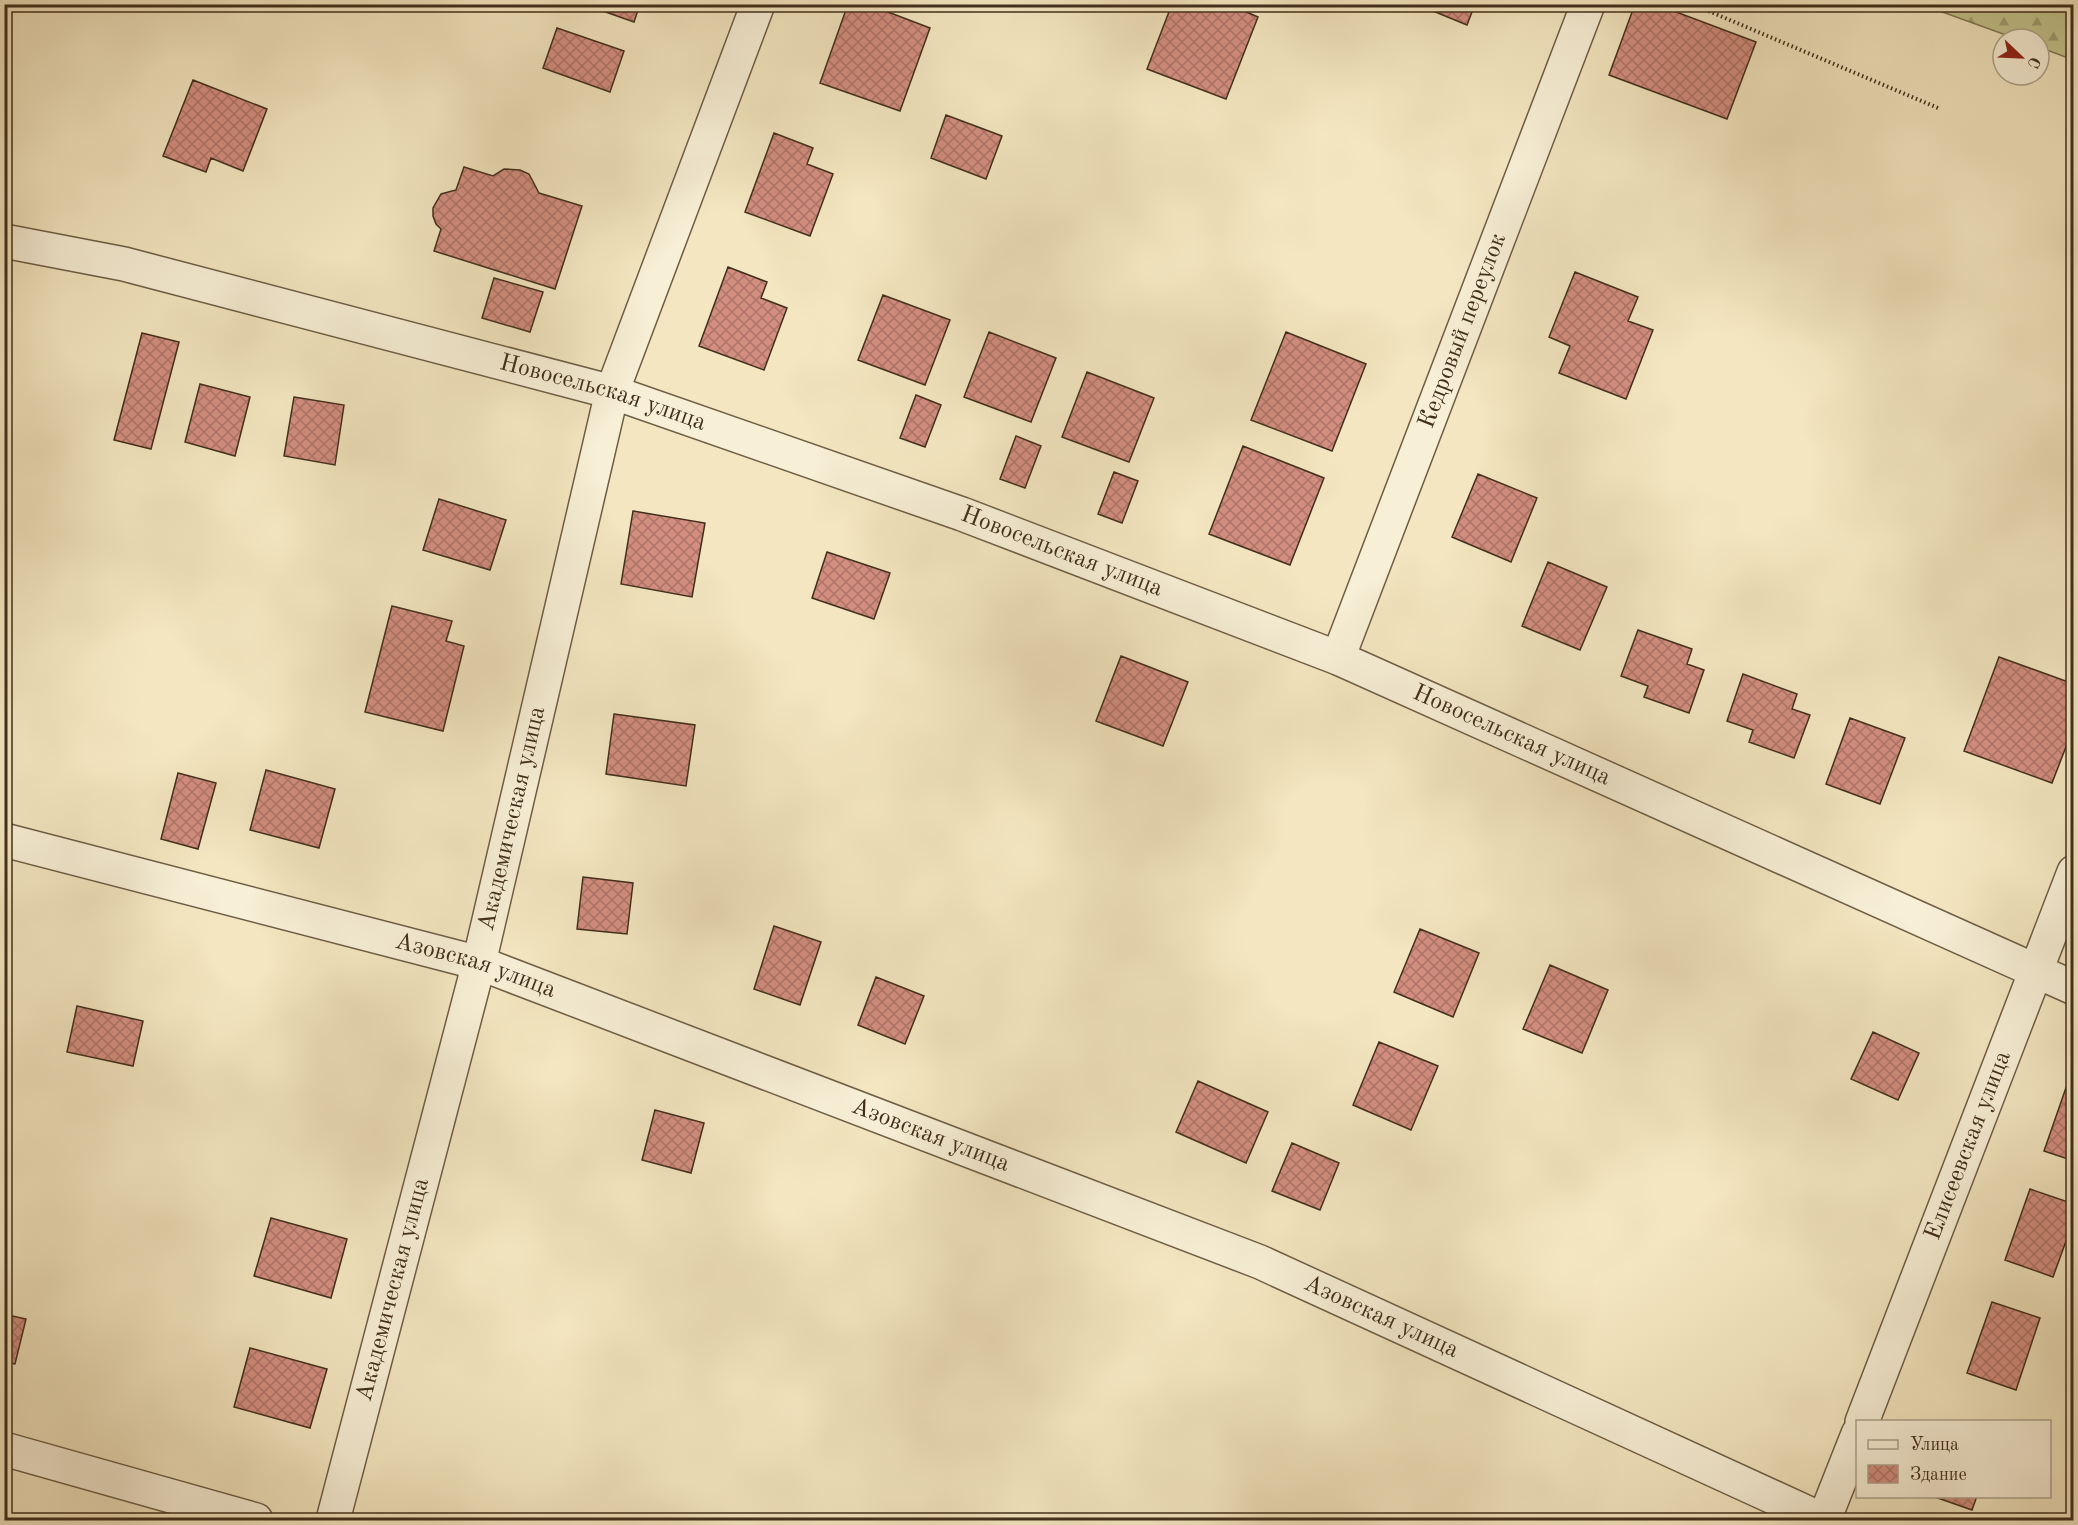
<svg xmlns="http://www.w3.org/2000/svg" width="2078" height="1525" font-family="'Old Standard TT',serif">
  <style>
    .forest { fill: url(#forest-firs); stroke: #827954; stroke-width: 1.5 }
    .building { fill: url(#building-cross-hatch); stroke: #412f1c; stroke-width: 1.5 }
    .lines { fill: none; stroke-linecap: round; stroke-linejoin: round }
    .minor-casing { stroke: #6e5d45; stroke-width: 36 }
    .path { stroke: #412f1c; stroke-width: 4; stroke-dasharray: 1.5 3; stroke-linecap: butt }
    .minor { stroke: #f7efd6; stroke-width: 33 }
    .labels { text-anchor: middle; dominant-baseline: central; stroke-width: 4.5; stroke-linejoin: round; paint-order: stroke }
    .street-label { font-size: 24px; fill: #412f1c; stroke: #f7efd6 }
  </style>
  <defs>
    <pattern id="forest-firs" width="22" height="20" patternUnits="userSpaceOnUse" patternTransform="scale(1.5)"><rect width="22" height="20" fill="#c3c38d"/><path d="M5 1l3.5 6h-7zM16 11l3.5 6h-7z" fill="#a09f72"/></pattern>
    <pattern id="building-cross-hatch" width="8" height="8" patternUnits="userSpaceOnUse" patternTransform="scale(1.5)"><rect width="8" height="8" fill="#d38e80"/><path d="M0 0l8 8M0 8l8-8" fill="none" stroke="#ad7468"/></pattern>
  </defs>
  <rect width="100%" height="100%" fill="#f3e6c0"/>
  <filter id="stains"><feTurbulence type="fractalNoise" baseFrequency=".00333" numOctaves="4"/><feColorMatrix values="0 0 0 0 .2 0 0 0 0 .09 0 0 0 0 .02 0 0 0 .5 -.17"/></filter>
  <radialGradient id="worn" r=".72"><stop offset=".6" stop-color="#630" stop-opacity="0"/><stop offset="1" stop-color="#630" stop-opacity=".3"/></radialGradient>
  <path class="forest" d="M1923,5H2073V60L2039,47V39H2017Z"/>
  <path class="building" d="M583,4H640L634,22Z
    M848,4H867L930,28L900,111L820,83Z
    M1172,4H1228L1258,17L1226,99L1147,69Z
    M1416,4H1475L1467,25Z
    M1635,4H1655L1756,42L1727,119L1609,75Z
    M557,28L624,51L610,92L543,68Z
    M193,80L267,109L243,171L211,158L206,172L163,156Z
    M946,115L1002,136L986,179L931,158Z
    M774,133L813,148L807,164L833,174L810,236L745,212Z
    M464,167L493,176L504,169L520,170L529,174L539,193L582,206L555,289L434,251L441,229L436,224L433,216V208L441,194L456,190Z
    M728,267L767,282L761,298L787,308L764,370L699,346Z
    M1575,272L1638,297L1628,321L1653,330L1626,399L1559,373L1570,346L1549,337Z
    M494,278L543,292L530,332L482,318Z
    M883,295L950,320L925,385L858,360Z
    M989,332L1056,358L1031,422L964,397Z
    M1286,332L1366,364L1332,451L1251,420Z
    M142,333L179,342L151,449L114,440Z
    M1087,372L1154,398L1129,462L1062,437Z
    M200,384L250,397L235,456L185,442Z
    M916,395L941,405L925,447L900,438Z
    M294,397L344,405L335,465L284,456Z
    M1016,436L1041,446L1025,488L1000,479Z
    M1243,446L1324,478L1290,565L1209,534Z
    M1114,472L1138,481L1122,523L1098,514Z
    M1478,474L1537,498L1511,562L1452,537Z
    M439,499L506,520L490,570L423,550Z
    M633,511L705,523L692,597L621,584Z
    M827,552L890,573L874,619L812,598Z
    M1548,562L1607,587L1580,650L1522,626Z
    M392,606L452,621L446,641L464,646L443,731L365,712Z
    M1638,630L1692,649L1687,664L1704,670L1689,713L1644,697L1648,686L1621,676Z
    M1121,656L1188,682L1163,746L1096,721Z
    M1999,657L2074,684V726L2052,783L1964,751Z
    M1743,674L1797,694L1792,709L1810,715L1794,758L1749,742L1753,730L1727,721Z
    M614,714L695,725L686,786L606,774Z
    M1850,718L1905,738L1880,804L1826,784Z
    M266,770L335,789L319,848L250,830Z
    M178,773L216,783L198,849L161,839Z
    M583,877L633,883L627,934L577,929Z
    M774,926L821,942L800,1005L754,989Z
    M1420,929L1479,953L1453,1017L1394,992Z
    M1550,965L1608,990L1582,1053L1523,1029Z
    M876,977L924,996L905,1044L858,1025Z
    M77,1006L143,1021L133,1066L67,1052Z
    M1873,1032L1919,1053L1898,1100L1851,1079Z
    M1379,1042L1438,1066L1411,1130L1353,1105Z
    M2069,1079L2074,1081V1161L2044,1151Z
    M1198,1081L1268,1112L1246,1163L1176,1132Z
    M655,1110L704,1123L691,1173L642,1160Z
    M1292,1143L1339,1163L1320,1210L1272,1191Z
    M2030,1189L2074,1204V1219L2053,1277L2005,1260Z
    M271,1218L347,1239L331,1298L254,1276Z
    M1992,1302L2040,1318L2016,1390L1967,1373Z
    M4,1314L26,1319L15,1364L4,1362Z
    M250,1348L327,1369L310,1428L234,1407Z
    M1932,1496H1977L1972,1510Z"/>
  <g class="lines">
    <g class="minor-casing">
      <g id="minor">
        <path id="s1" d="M4,241L124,264L612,392L962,514L1338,658L2074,988"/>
        <path id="s2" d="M1338,658L1588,4"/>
        <path id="s3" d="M4,840L479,963L1260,1262L1823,1520"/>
        <path id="s4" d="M1862,1422L2074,872"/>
        <path d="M4,1449L256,1520"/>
        <path id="s5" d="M333,1520L479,963L612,392L758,4"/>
        <path d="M1824,1520L1858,1434"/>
      </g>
    </g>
    <path class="path" d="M1692,4L1938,108"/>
    <use href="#minor" class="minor"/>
  </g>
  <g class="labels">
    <g class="street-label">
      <text stroke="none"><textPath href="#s2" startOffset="350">Кедровый переулок</textPath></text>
      <text stroke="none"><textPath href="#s1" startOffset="618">Новосельская улица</textPath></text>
      <text stroke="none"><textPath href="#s1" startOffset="1104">Новосельская улица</textPath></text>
      <text stroke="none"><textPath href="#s1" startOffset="1590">Новосельская улица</textPath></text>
      <text stroke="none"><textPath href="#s5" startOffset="724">Академическая улица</textPath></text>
      <text stroke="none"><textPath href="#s3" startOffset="488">Азовская улица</textPath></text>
      <text stroke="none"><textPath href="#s3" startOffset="974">Азовская улица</textPath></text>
      <text stroke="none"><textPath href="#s4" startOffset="296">Елисеевская улица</textPath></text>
      <text stroke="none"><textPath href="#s5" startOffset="238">Академическая улица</textPath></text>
      <text stroke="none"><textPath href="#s3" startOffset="1460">Азовская улица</textPath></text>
    </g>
  </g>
  <rect width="2078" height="1525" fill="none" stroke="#f3e6c0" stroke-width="24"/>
  <rect x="6" y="6" width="2066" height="1513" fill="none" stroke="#412f1c" stroke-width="3"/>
  <rect x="12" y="12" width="2054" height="1501" fill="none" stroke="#412f1c" stroke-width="1.5"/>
  <rect x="1856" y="1420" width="195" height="78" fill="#f7efd6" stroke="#aea28c" stroke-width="1.5"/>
  <rect x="1868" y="1440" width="30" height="9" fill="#f7efd6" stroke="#aea28c" stroke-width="1.5"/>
  <text x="1910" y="1450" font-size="18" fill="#412f1c">Улица</text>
  <rect x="1868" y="1465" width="30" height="18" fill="url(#building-cross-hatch)" stroke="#aea28c" stroke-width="1.5"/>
  <text x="1910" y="1480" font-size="18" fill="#412f1c">Здание</text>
  <g transform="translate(2021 57) rotate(113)"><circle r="28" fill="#f7efd6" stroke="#aea28c" stroke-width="1.5"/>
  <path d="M0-4.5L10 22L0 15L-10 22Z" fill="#8f2418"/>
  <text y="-9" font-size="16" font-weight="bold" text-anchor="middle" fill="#412f1c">С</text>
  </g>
  <rect width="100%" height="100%" filter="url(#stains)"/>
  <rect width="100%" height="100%" fill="url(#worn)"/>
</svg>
